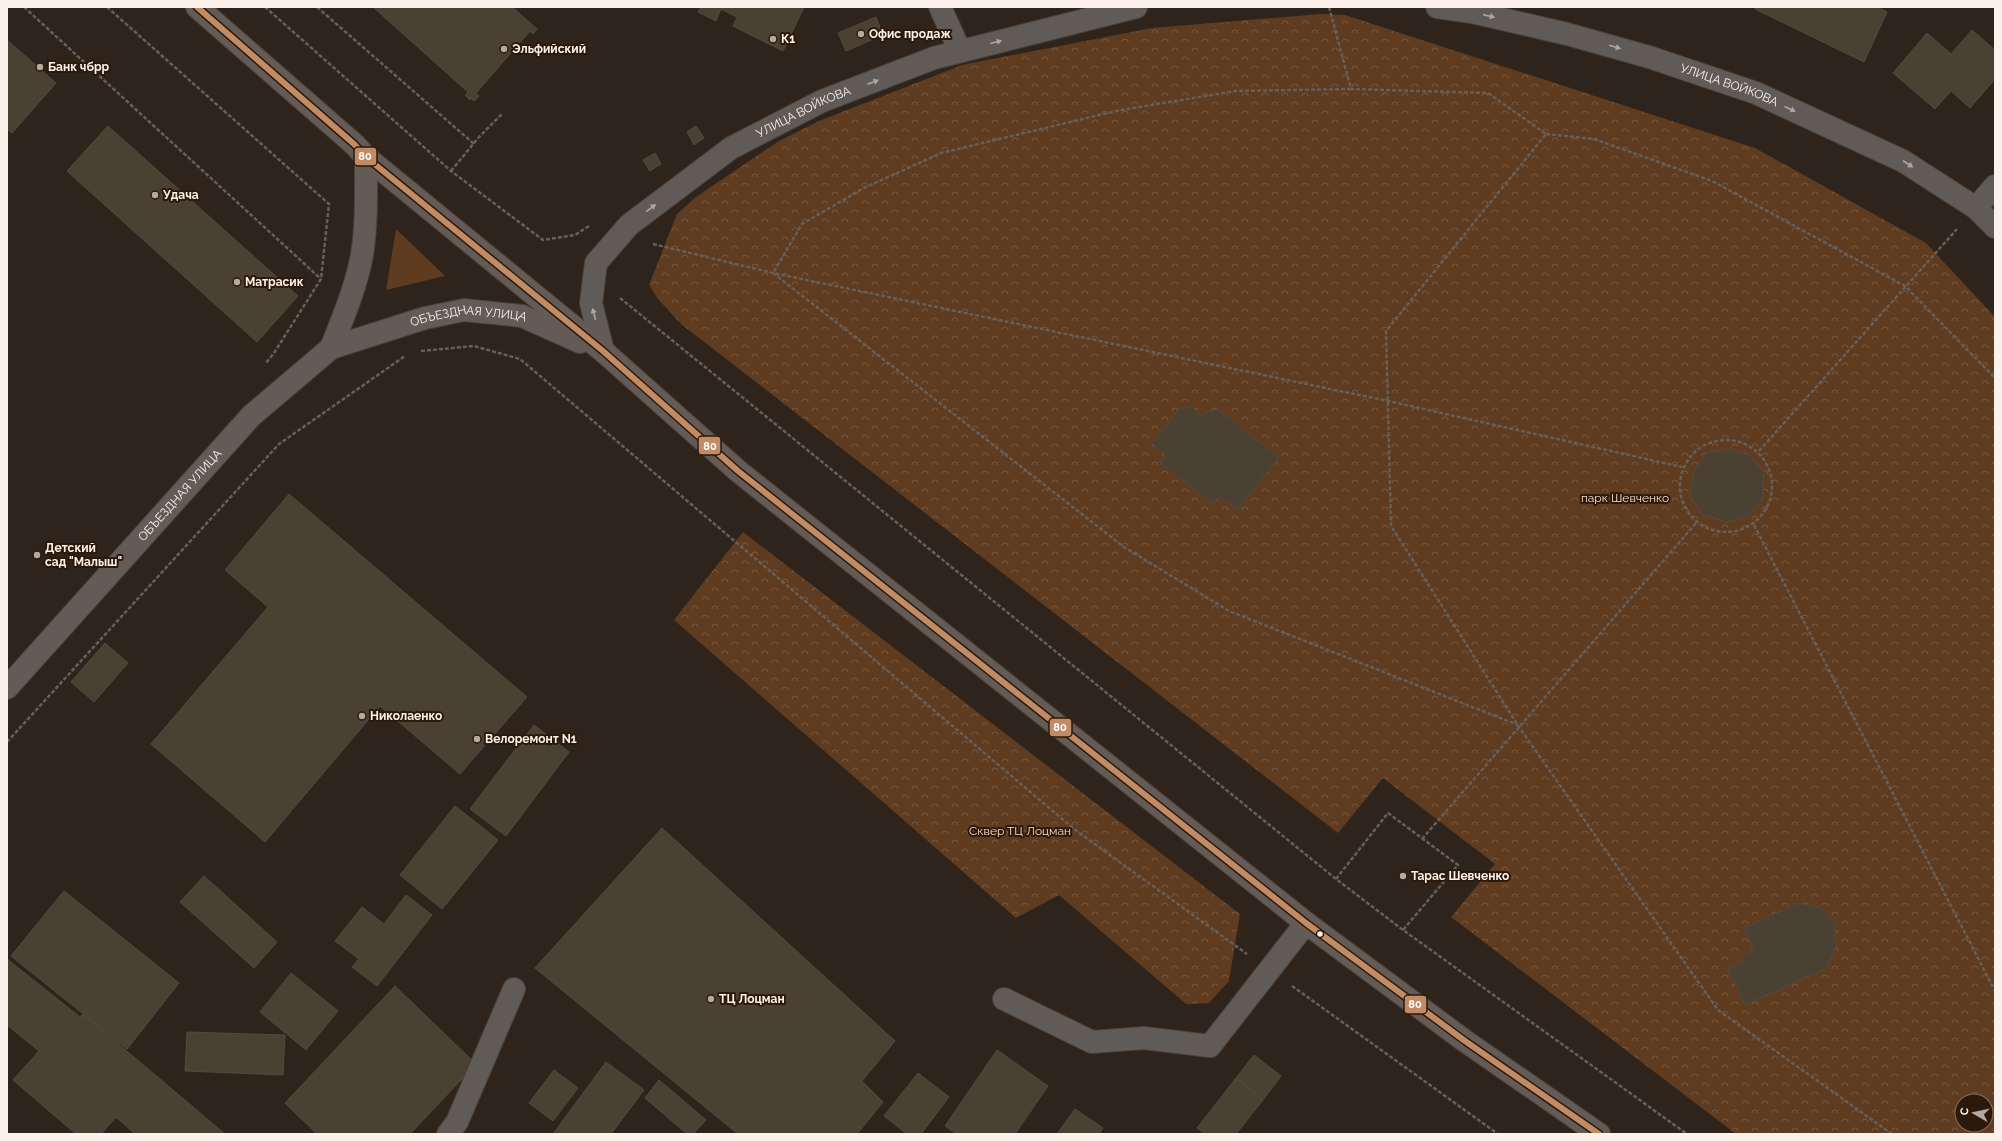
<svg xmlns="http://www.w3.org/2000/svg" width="2002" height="1141" font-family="Raleway,sans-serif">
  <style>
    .grass { fill: #5f3b1f }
    .park { fill: url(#park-crowns); fill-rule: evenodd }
    .building { fill: #4b4132; stroke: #524a42 }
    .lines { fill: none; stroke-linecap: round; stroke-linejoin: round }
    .minor-casing { stroke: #49413b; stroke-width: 24 }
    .major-casing { stroke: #49413b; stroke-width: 24 }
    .path { stroke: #65605c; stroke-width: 2.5; stroke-dasharray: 4 2; stroke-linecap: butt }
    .minor { stroke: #615b58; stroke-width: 22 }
    .major { stroke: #645b56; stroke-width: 22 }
    .bus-1-casing { stroke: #2c190a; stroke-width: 9 }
    .bus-1 { stroke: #c18c65; stroke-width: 6 }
    .oneway { fill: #afa6a2 }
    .poi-dot { fill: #b5aaa3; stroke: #2c190a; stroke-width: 1.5 }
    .bus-dot { fill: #fdf2eb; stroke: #2c190a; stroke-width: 1.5 }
    .labels { text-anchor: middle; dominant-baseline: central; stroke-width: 4; stroke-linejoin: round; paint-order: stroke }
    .poi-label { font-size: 12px; font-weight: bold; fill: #fdf2eb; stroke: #2c190a; text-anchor: start }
    .street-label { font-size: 12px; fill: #fdf2eb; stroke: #2c190a }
    .park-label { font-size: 12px; fill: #fbddc8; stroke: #2c190a }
    .line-badge { stroke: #2c190a; stroke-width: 1.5 }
    .badge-label { font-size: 11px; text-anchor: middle; font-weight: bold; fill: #fff }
  </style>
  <defs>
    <pattern id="park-crowns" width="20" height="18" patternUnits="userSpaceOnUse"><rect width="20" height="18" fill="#5f3b1f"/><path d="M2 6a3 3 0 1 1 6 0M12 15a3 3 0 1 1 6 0" fill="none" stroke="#775840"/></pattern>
  </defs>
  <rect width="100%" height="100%" fill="#2e241c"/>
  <path class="grass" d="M396,229L445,276L386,290Z"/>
  <path class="park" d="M1321,14L1345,15L1755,148L1926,243L1995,317V1134H1736L1451,917L1495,864L1383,778L1338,833L681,324L658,299L649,285L677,214L696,197L779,141L819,121L962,65L1152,28ZM1962,1101H1986V1125H1962Z
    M743,532L1240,914L1229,981L1209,1003L1186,1004L1059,895L1016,918L674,620Z"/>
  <path class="building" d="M373,7H512L537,29L533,34L530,31L476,93L479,96L474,101L471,98L470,100L465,95L468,92Z
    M701,7H804L783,51L733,26L737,17L721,9L716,21L698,12Z
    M1756,7H1876L1887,12L1864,62L1755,9Z
    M876,17L883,35L846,51L838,33Z
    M1972,30L1995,50V79L1970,108L1951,91L1935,109L1893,73L1927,33L1951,54Z
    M7,40L56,83L12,133L7,129Z
    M108,126L298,296L257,342L67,171Z
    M696,126L704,138L694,145L687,132Z
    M655,153L661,164L650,171L643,160Z
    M1191,406L1200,415L1217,409L1279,457L1237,510L1220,496L1213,504L1160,463L1167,456L1152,444L1179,409Z
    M1729,449L1750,455L1764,472L1762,500L1749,516L1727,522L1703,515L1690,495L1694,471L1706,453Z
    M289,494L527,697L460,774L380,706L265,842L151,744L268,607L225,570Z
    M105,643L128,663L94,702L71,682Z
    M534,725L569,752L506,836L470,809Z
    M455,806L498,840L442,909L400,875Z
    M662,828L895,1041L862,1081L883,1102L857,1134H738L535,968Z
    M204,876L277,942L254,968L180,902Z
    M64,891L179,983L127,1049L11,956Z
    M406,895L432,915L377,986L352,967L359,959L335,941L362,907L384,924Z
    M1798,903L1820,907L1835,923L1836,947L1827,968L1745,1005L1728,969L1743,962L1741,957L1753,950L1744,928Z
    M7,959L80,1017L83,1014L225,1134H135L116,1117L101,1134H76L13,1080L39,1051L7,1025Z
    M291,973L338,1011L306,1050L260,1012Z
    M395,986L476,1064L410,1134H317L285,1103Z
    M187,1032L285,1035L283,1075L185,1071Z
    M997,1050L1048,1086L1015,1134H957L945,1126Z
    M1254,1055L1281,1076L1263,1100L1236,1078Z
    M606,1062L644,1090L611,1134H553Z
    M554,1070L578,1088L553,1121L529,1103Z
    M918,1073L949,1097L921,1134H907L884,1116Z
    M1236,1078L1263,1100L1236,1134H1205L1197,1128Z
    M659,1080L706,1120L693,1134H687L645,1098Z
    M1075,1109L1103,1128L1099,1134H1057Z"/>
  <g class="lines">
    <g class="minor-casing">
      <g id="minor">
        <path d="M940,7L960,51"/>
        <path id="s1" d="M1437,7L1472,12L1567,34L1649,57L1756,93L1903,161L1976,208L1995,227"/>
        <path d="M1976,208L1995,186"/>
        <path id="s2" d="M603,351L591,303L596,263L629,225L731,148L822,101L934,58L1136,7"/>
        <path d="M1004,999L1092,1042L1144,1038L1210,1046L1306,923"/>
        <path d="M448,1134L457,1122L514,989"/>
      </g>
    </g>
    <g class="major-casing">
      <g id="major">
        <path d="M197,7L354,144L366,157L603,351L738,471L1306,923L1465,1041L1599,1134"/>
        <path d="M331,348C343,318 356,287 362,255C367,223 366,190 366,157"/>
        <path id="s3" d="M7,688L251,416L331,348L425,318L464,310L522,316L580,342"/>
      </g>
    </g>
    <path class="path" d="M24,7L321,279
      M107,7L329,204L321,279L274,353L265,364
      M265,7L451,171L543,240L575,235L589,226
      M317,7L474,144
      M1329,7L1351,89L1488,93L1546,134L1386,331L1391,526L1519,727L1718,1010L1892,1134
      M1351,89L1235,91L1116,111L941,153L864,188L802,224L773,273L1124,547L1229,611L1518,725
      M1546,134L1594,139L1712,181L1905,286L1995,378
      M451,171L479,137L502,114
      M653,244L773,273L1388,401L1682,467
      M620,298L1336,879L1403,930L1687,1134
      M421,351L474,346L520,359L1074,829L1247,954
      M1680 486a46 46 0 1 1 92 0a46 46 0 1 1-92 0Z
      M1759,451L1957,229
      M1754,525L1995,991
      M7,742L279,444L405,356
      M1422,839L1696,523
      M1336,879L1388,813L1458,865L1403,930
      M1292,986L1498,1134"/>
    <use href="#minor" class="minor"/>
    <use href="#major" class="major"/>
    <g class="bus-1-casing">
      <path id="bus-1" d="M197,7L354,144L366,157L603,351L738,471L1306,923L1465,1041L1599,1134"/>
    </g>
    <use href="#bus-1" class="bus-1"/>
  </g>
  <defs><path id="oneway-solid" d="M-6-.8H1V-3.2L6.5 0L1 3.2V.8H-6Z"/></defs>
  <g class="oneway">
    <use href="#oneway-solid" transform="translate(1489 16) rotate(13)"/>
    <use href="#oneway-solid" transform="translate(996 42) rotate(-14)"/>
    <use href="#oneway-solid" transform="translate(1615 47) rotate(16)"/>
    <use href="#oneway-solid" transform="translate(873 82) rotate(-21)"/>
    <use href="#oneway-solid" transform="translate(1790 109) rotate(25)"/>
    <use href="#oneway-solid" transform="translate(1908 164) rotate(33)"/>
    <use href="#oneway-solid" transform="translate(651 208) rotate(-37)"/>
    <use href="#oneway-solid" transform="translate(594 314) rotate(-104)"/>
  </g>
  <g class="poi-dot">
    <circle cx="861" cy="34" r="4"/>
    <circle cx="773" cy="39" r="4"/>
    <circle cx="504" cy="49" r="4"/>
    <circle cx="40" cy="67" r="4"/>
    <circle cx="155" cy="195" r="4"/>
    <circle cx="237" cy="282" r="4"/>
    <circle cx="37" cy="555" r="4"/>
    <circle cx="362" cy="716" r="4"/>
    <circle cx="477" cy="739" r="4"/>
    <circle cx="1403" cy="876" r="4"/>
    <circle cx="711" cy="999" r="4"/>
  </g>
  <circle class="bus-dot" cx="1320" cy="934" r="3.5"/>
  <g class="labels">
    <g class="poi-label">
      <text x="869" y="34">Офис продаж</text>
      <text x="781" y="39">К1</text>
      <text x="512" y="49">Эльфийский</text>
      <text x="48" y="67">Банк чбрр</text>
      <text x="163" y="195">Удача</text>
      <text x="245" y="282">Матрасик</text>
      <text x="45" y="548">Детский<tspan x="45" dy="14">сад "Малыш"</tspan></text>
      <text x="370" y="716">Николаенко</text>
      <text x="485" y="739">Велоремонт N1</text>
      <text x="1411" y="876">Тарас Шевченко</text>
      <text x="719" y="999">ТЦ Лоцман</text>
    </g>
    <g class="street-label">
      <text stroke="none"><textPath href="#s1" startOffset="303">УЛИЦА ВОЙКОВА</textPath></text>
      <text stroke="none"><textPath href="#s2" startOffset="349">УЛИЦА ВОЙКОВА</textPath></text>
      <text stroke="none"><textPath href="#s3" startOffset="613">ОБЪЕЗДНАЯ УЛИЦА</textPath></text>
      <text stroke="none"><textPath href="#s3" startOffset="259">ОБЪЕЗДНАЯ УЛИЦА</textPath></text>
    </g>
    <g class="park-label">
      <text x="1625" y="498">парк Шевченко</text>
      <text x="1020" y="831">Сквер ТЦ Лоцман</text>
    </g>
  </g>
  <g class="line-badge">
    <rect x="354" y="147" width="23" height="19" rx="4" fill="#c18c65"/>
    <rect x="698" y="436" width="23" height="19" rx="4" fill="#c18c65"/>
    <rect x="1049" y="718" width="23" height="19" rx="4" fill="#c18c65"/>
    <rect x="1404" y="995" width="23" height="19" rx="4" fill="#c18c65"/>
  </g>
  <g class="badge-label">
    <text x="365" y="160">80</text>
    <text x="710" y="450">80</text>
    <text x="1060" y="731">80</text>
    <text x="1415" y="1008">80</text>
  </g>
  <rect width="2002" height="1141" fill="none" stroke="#fdf2eb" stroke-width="16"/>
  <g transform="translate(1974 1113) rotate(279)"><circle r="19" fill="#2c190a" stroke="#807064"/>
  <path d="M0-3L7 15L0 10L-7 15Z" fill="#b5aaa3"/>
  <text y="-6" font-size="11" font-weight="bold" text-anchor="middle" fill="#fdf2eb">С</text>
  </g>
</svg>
